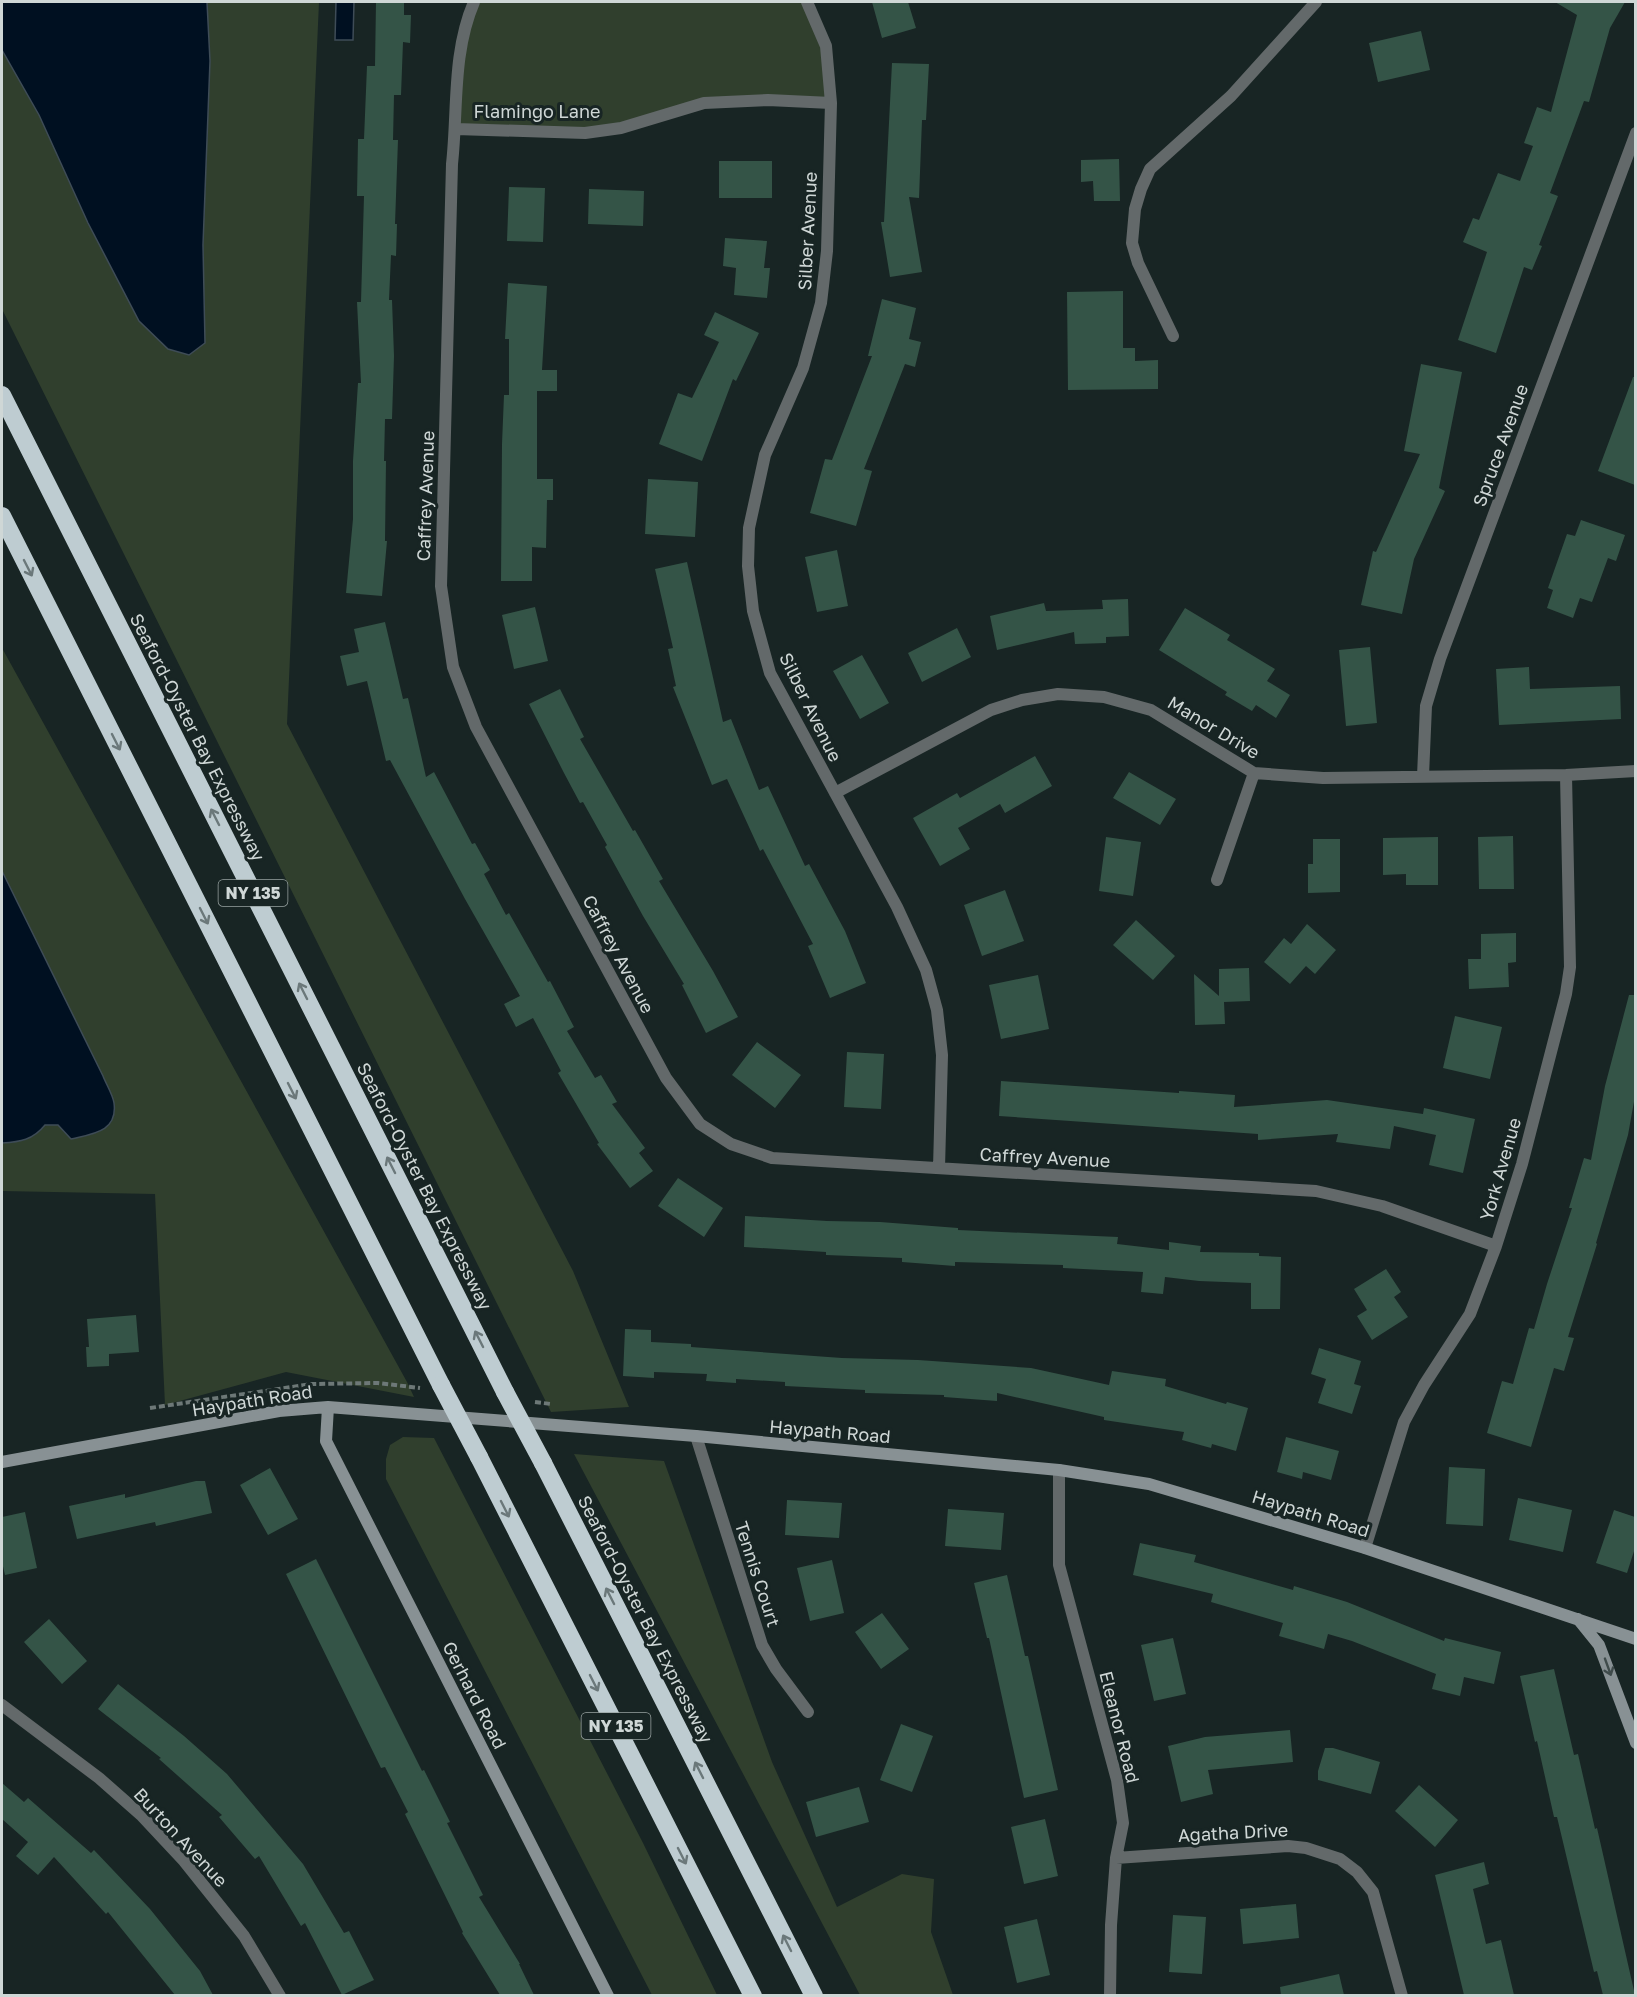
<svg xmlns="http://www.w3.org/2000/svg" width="1637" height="1997" font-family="'Golos Text',sans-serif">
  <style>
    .green { fill: #303f2d }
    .water { fill: #001021; stroke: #3e4c57; stroke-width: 1.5 }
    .building { fill: #345447 }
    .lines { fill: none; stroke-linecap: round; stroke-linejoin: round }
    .path { stroke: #6d7877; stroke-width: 4; stroke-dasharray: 6 3; stroke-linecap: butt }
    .lane { stroke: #63696a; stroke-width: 12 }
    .street { stroke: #63696a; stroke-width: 12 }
    .secondary { stroke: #889194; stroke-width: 12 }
    .highway { stroke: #beccd1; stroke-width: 18 }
    .highway-bridge { stroke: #beccd1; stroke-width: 18 }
    .oneway { stroke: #6b787a }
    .oneway2 { stroke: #3f4b4b }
    .labels { text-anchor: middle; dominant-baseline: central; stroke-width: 6; stroke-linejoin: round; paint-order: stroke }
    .shield { fill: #182524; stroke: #98a2a1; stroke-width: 1.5 }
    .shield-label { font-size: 16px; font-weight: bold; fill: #cfd7d6 }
    .street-label { font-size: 18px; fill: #cfd7d6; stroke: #182524 }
  </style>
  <rect width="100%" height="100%" fill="#182524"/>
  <path class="green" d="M207,2H319L287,724L573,1271L629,1407L551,1412L2,309V50L39,115L88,223L139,321L205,342L203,245L210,61Z
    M474,2H807L826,46L831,103H704L621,128L456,129L459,53Z
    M2,648L407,1382L414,1397L286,1372L165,1405L155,1194L2,1191V1143C20,1142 33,1141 45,1125H58L114,1103L103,1076L2,871Z
    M403,1437L434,1438L643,1843L717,1995H652L386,1479V1459L390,1445Z
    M574,1454L664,1461L772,1762L837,1907L902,1874L934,1879L931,1932L953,1995H860Z"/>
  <path class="water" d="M2,2H207L210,61L203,245L205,343L189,355L168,349L139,321L88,223L39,115L2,50Z
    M336,2H354L353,40H335Z
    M2,871L103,1076C106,1084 113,1095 114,1103C118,1132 92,1134 71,1139L58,1125H45C33,1140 20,1142 2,1143Z"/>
  <path class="building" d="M376,2H404V15H411L410,43L403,42L401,95H394L393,140H398L395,224H397L396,256L391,255L389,300H392L394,356L392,419H385L384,461H386L385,541H387L382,596L346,593L353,519V461L358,383H361L357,302H361L364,196H357L358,139H364L367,66H375Z
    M872,2H908L916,28L882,38Z
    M1555,2H1625L1610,28L1589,102L1584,101L1550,193L1558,196L1539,245L1542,246L1532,270L1524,267L1496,353L1458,340L1487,252L1463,242L1473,218L1479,220L1498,173L1520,181L1533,146L1524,143L1537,107L1551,112L1577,15Z
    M1421,31L1430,70L1378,82L1369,43Z
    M892,63L929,64L926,120H922L919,198L909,197L922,272L890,277L881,222H884Z
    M1119,159L1120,201H1094L1093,181L1081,182V160Z
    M719,161H772V198H719Z
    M509,187L545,188L543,242L507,241Z
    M589,189L644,191L643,226L588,224Z
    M725,238L767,241L764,268H770L767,298L734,295L736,268L723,266Z
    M508,283L547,286L542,370H557V391H537V479H553V500H547L546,548L532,547V581H501L502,444L504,395H509V339H505Z
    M1123,291V348H1135V361L1158,360V389L1068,390L1067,292Z
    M882,299L916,308L909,339L921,342L915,367L905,364L864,469L872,471L856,526L810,513L825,459L832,460L872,356H868Z
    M715,312L759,333L736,381L733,379L702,461L659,444L678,393L692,398L719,342L704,335Z
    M1421,364L1462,372L1439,488L1445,491L1414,559L1402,614L1361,605L1373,551L1376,552L1420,454L1404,451Z
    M1633,377H1635V485L1598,471Z
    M648,479L698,482L695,537L645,534Z
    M1581,520L1625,535L1616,561L1608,558L1592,602L1580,598L1573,618L1547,608L1553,590L1548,588L1567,534L1575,536Z
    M837,550L848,606L817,612L805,557Z
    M687,562L723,722L731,719L759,790L768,786L805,866L809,864L845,931L866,983L830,998L808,946L813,944L763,849L760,851L727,779L712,785L673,687L676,686L668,649L673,648L655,569Z
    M1128,599L1129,636L1106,637V643L1075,644L1074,632L997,650L990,616L1044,603L1046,611L1103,609L1102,600Z
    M535,607L548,661L514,669L502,615Z
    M1185,608L1230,635L1227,640L1275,669L1267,681L1290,695L1276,718L1256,705L1252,711L1225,695L1227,692L1159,650Z
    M385,622L403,699L408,698L426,777L434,772L472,844L475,843L490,870L484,874L506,915L509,913L548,982L550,981L574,1027L567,1031L595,1078L601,1075L617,1102L612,1104L645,1148L639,1153L653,1171L630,1188L597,1144L599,1143L558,1073L561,1071L533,1018L516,1027L504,1004L520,996L465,899L390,760L386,761L367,681L347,686L340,656L359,652L354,629Z
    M957,628L971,657L922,682L908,653Z
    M1370,647L1377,723L1346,726L1339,650Z
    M862,655L889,703L860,719L833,671Z
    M1529,667L1530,689L1620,686L1621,719L1499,725L1496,669Z
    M560,689L584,737L580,739L633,831L635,830L663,879L659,881L713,971L738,1017L706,1033L682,985L684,984L643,916L605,847L607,845L583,802L580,803L564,773L529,704Z
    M1035,756L1052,786L1005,813L1000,804L958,828L970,849L940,866L913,818L957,793L960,798Z
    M1129,772L1176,799L1160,825L1113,798Z
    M1513,836L1514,889H1479L1478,837Z
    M1106,837L1141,842L1133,896L1099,891Z
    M1438,837V885H1406V874L1383,875V838Z
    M1313,839H1340V892L1308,893V864H1313Z
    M1005,890L1024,941L982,956L964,905Z
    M1136,920L1175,956L1153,980L1113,945Z
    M1307,924L1336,950L1315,974L1306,966L1290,984L1264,962L1284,938L1291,944Z
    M1516,933V962L1508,963L1509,987L1469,989L1468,959H1481V934Z
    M1249,968L1250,1001L1224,1002L1225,1024L1195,1025L1194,974L1219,996V969Z
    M1038,975L1049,1029L1001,1039L989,985Z
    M1629,995H1635V1096L1628,1135L1596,1243L1597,1244L1568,1337L1574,1338L1564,1371L1554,1368L1531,1447L1487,1433L1502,1381L1513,1384L1529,1328L1534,1329L1547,1284L1572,1208H1569L1584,1158L1591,1160L1605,1086Z
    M1455,1016L1502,1027L1490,1079L1443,1068Z
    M757,1042L801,1075L775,1108L732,1075Z
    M847,1052L884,1054L881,1109L844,1107Z
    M1001,1081L1179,1093V1091L1235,1095L1234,1107L1327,1100L1423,1114L1424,1108L1475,1119L1463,1173L1429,1165L1436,1135L1394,1126L1390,1149L1336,1142L1338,1134L1258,1140V1134L999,1116Z
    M678,1178L723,1208L704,1237L658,1206Z
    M745,1216L827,1221L880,1222L958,1228V1230L1118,1237L1117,1244L1169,1250V1242L1201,1246L1200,1252L1259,1253V1256L1281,1257L1280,1309H1251V1283L1199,1281L1165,1277L1163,1294L1141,1292L1143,1272L1063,1268V1265L955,1262V1266L902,1262V1258L826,1255V1252L744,1247Z
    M1386,1269L1401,1292L1394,1297L1408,1317L1372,1340L1357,1316L1367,1310L1354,1289Z
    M136,1315L139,1352L109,1354V1366L87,1367L86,1347H89L87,1319Z
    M625,1329L651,1330V1342L691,1344V1347L842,1358L918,1360L1031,1368L1109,1385L1112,1371L1166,1379L1165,1386L1226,1404L1227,1402L1248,1408L1236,1451L1212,1444L1211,1448L1182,1440L1184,1432L1104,1420V1417L997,1393V1401L944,1397V1395L865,1393V1390L785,1386V1382L736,1379V1383L706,1381L707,1374L654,1372V1378L623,1376Z
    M1319,1348L1361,1361L1354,1384L1361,1386L1352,1414L1318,1403L1326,1379L1311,1374Z
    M1286,1437L1339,1451L1331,1480L1303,1472L1302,1479L1277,1472Z
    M1449,1467L1485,1469L1483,1526L1446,1524Z
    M270,1468L298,1519L268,1535L240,1485Z
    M196,1481H205L212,1513L156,1526L155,1522L77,1539L69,1506L125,1494V1498Z
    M1518,1498L1572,1510L1563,1552L1509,1540Z
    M787,1500L842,1503L839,1538L785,1535Z
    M948,1509L1004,1513L1001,1550L945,1546Z
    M1614,1510L1635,1517V1548L1627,1573L1596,1563Z
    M25,1512L37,1568L5,1575L2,1562V1517Z
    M1140,1543L1196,1555L1194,1562L1293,1590L1294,1586L1347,1602L1444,1641L1445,1638L1501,1652L1494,1684L1464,1677L1460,1696L1432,1689L1436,1674L1352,1641L1328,1634L1324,1649L1279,1636L1283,1623L1211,1602L1213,1594L1133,1575Z
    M316,1559L422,1771L424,1770L450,1822L447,1823L483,1895L479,1897L520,1964H519L534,1995H500L462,1933L463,1932L405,1814L408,1812L385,1767L381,1768L286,1574Z
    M832,1560L844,1613L810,1621L797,1568Z
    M1007,1575L1025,1656H1028L1058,1790L1024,1798L989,1638H987L974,1583Z
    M882,1613L909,1649L881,1669L855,1632Z
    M49,1619L87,1661L62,1684L24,1642Z
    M1173,1638L1186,1694L1154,1701L1141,1645Z
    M1554,1669L1574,1755L1578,1754L1595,1829L1597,1828L1635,1995H1603L1597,1971L1594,1972L1557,1817H1554L1537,1741L1535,1742L1520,1676Z
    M118,1684L184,1736L227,1774L303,1864L344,1933L349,1931L374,1980L342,1995L305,1923L301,1926L259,1856L255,1859L219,1817L222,1815L159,1759L161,1758L98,1709Z
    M901,1724L933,1736L912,1792L880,1780Z
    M1290,1730L1293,1762L1208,1770L1213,1794L1181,1802L1168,1746L1205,1737Z
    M1325,1748H1333L1380,1762L1371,1794L1318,1780V1771Z
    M2,1783L24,1802L28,1798L91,1853L94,1850L150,1909L200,1971L213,1995H175L108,1912L106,1914L54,1857L38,1875L16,1856L28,1842L2,1819Z
    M1419,1785L1458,1820L1435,1847L1395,1811Z
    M859,1787L869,1822L816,1837L806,1802Z
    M1045,1819L1058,1876L1024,1884L1011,1827Z
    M1484,1862L1489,1884L1473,1889L1486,1944L1501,1940L1514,1995H1464L1435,1875Z
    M1296,1904L1299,1938L1243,1944L1240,1909Z
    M1173,1915L1206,1917L1202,1974L1169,1972Z
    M1037,1919L1050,1975L1017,1983L1004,1927Z
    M1339,1974L1344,1995H1281L1280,1987Z"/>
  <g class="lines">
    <path class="path" d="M535,1402L551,1404
      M150,1408L312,1384L378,1383L420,1388"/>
    <path class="lane" d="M1173,336L1138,263L1132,243L1135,209L1141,189L1150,169L1231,96L1316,2"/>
    <path class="street" d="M474,2C452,53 458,110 452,164L441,586L453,667L476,727L666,1078L700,1124L731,1144L772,1158L1316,1191L1382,1206L1496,1246
      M807,2L826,46L831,103L827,251L821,303L803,368L765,455L749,528L748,566L753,611L770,673L897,907L926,970L937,1010L942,1055L939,1168
      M456,129L585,133L621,128L704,103L768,100L831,103
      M1423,776L1426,706L1440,659L1636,133
      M835,793L991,710L1022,700L1058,694L1104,697L1151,710L1254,773L1323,778L1566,775L1636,771
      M1217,880L1254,773
      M696,1436L762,1645L776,1669L808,1712
      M1059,1470V1565L1117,1780L1123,1823L1116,1858L1111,1925L1110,1996
      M1365,1548L1404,1422L1424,1385L1470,1314L1496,1246L1522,1164L1566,994L1570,967L1566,775
      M2,1705L99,1778L141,1815L184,1861L244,1936L280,1996
      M1116,1858L1288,1846L1306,1848L1340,1859L1357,1872L1373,1892L1402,1996"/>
    <path class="secondary" d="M328,1407L326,1441L608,1996
      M2,1462L279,1411L328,1407L696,1436L1059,1470L1149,1484L1365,1548L1636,1639
      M1578,1619L1599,1645L1636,1743"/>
    <path class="highway" d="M2,395L505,1392
      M2,516L441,1385
      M479,1457L753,1996
      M543,1463L814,1996"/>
    <path class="highway-bridge" d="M441,1385L479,1457
      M505,1392L543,1463"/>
  </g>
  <defs><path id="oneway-shaft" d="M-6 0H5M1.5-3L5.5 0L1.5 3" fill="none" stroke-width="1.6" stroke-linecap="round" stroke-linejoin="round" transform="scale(1.5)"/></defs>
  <g class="oneway">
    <use href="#oneway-shaft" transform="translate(28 568) rotate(63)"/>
    <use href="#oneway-shaft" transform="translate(116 742) rotate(63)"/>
    <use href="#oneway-shaft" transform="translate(215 817) rotate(-117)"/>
    <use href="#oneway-shaft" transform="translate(204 916) rotate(63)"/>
    <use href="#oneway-shaft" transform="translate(303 991) rotate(-117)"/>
    <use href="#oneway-shaft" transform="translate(292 1091) rotate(63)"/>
    <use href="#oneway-shaft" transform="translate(391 1165) rotate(-117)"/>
    <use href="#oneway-shaft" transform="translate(479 1339) rotate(-117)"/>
    <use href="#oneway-shaft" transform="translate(505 1509) rotate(63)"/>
    <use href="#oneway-shaft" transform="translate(610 1596) rotate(-117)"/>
    <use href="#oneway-shaft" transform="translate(594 1683) rotate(63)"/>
    <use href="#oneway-shaft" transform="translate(699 1770) rotate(-117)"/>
    <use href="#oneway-shaft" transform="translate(682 1856) rotate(63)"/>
    <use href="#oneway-shaft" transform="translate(787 1943) rotate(-117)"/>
  </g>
  <use class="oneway2" href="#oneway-shaft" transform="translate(1608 1667) rotate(70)"/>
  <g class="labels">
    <g class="shield">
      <rect x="218.5" y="880" width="69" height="26" rx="4.5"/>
      <rect x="581.5" y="1713" width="69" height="26" rx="4.5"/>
    </g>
    <g class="shield-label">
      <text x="253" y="893">NY 135</text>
      <text x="616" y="1726">NY 135</text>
    </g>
    <g class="street-label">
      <text x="537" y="111">Flamingo Lane</text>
      <text transform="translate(807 231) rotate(-87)">Silber Avenue</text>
      <text transform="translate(1500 445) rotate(-70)">Spruce Avenue</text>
      <text transform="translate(425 496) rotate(-88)">Caffrey Avenue</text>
      <text transform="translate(811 707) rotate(64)">Silber Avenue</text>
      <text transform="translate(1214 727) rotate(31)">Manor Drive</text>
      <text transform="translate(198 737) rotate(63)">Seaford-Oyster Bay Expressway</text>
      <text transform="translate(619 954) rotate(62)">Caffrey Avenue</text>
      <text transform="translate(1045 1157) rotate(3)">Caffrey Avenue</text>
      <text transform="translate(1500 1169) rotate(-74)">York Avenue</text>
      <text transform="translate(425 1186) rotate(63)">Seaford-Oyster Bay Expressway</text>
      <text transform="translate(252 1400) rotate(-9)">Haypath Road</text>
      <text transform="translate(830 1431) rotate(5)">Haypath Road</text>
      <text transform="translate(1311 1513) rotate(17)">Haypath Road</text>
      <text transform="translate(758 1574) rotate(72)">Tennis Court</text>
      <text transform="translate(646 1619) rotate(63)">Seaford-Oyster Bay Expressway</text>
      <text transform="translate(475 1695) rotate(63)">Gerhard Road</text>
      <text transform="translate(1120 1727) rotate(76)">Eleanor Road</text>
      <text transform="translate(1233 1832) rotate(-3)">Agatha Drive</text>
      <text transform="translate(181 1837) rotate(47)">Burton Avenue</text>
    </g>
  </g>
  <rect width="1637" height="1997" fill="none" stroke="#cfd7d6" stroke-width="6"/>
</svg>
